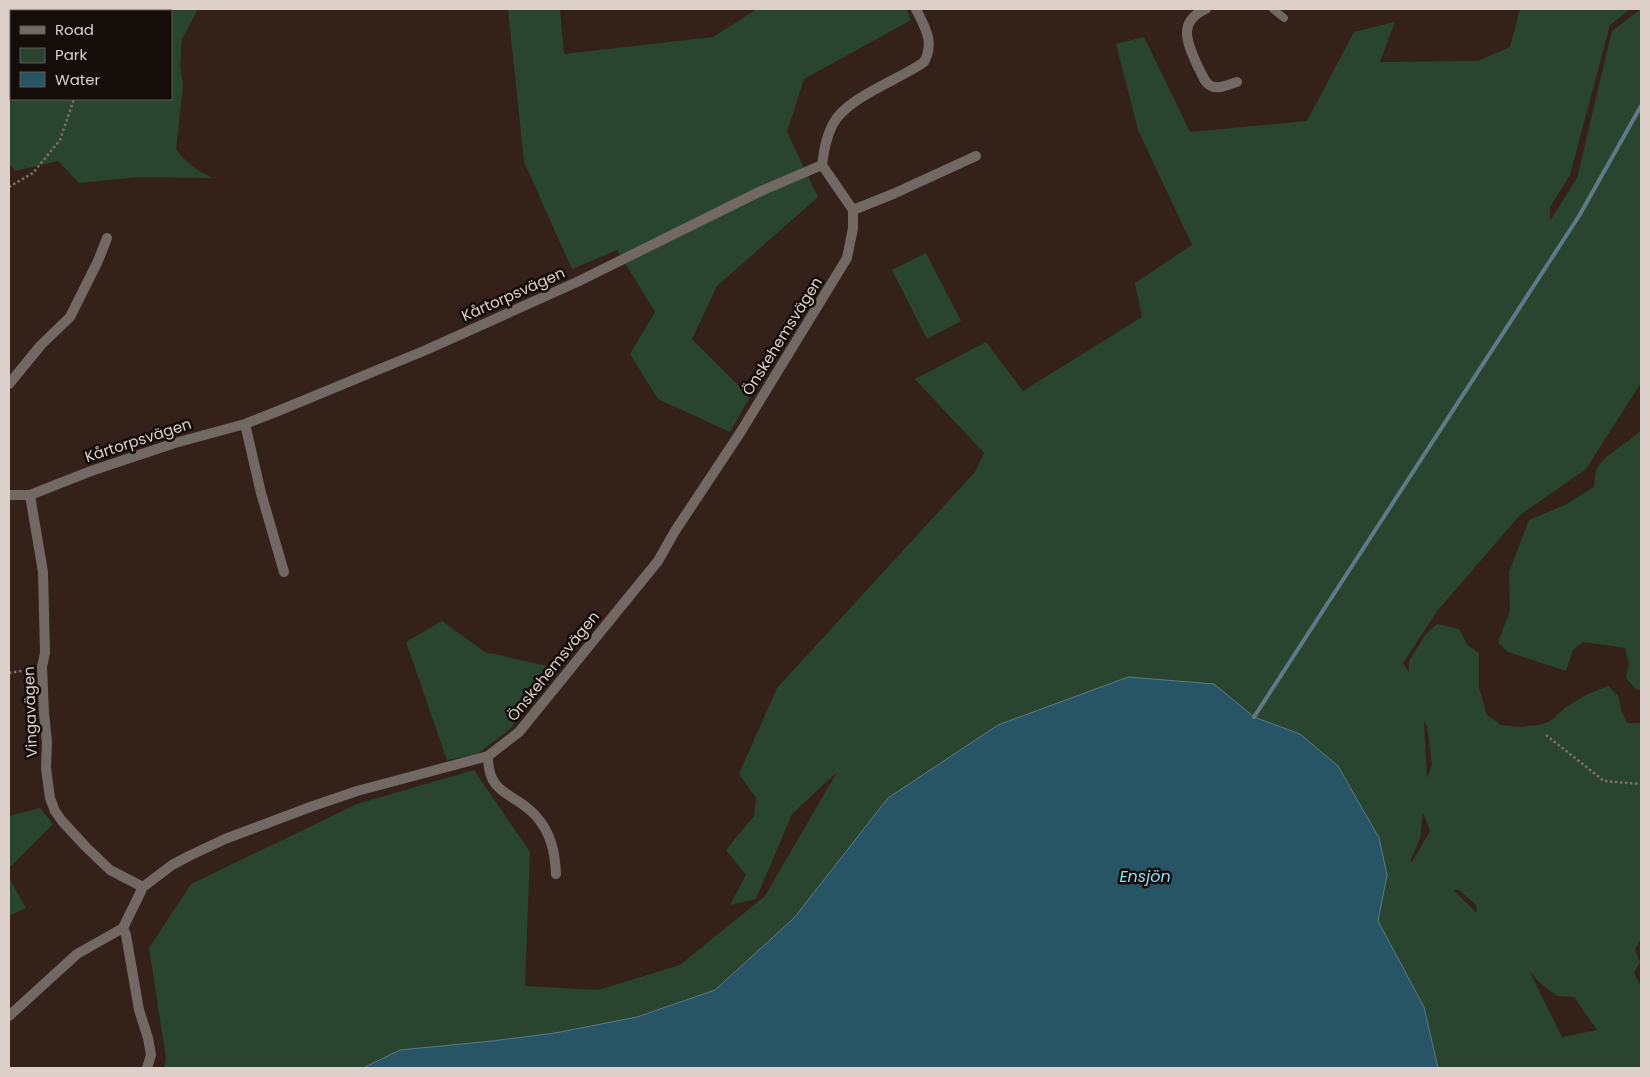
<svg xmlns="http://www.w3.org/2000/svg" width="1650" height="1077" font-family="Poppins,sans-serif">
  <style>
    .green { fill: #294530; fill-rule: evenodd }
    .water { fill: #275566; stroke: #5e7a84 }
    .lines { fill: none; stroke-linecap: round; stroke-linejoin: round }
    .stream { stroke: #5e7a84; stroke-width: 4 }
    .path { stroke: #7f6f69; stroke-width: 2.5; stroke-dasharray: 2.5 2.5; stroke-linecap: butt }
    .lane { stroke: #736964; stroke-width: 8 }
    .street { stroke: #736964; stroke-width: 10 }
    .labels { text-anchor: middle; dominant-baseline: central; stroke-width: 5; stroke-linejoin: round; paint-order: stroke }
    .street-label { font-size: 15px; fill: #ddd0cb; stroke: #150d0a }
    .water-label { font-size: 16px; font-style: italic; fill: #91dffe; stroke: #150d0a }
  </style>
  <rect width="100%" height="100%" fill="#34211a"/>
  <path class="green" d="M9,9H198L182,39L180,65L183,86L176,149C186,163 198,171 213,178L140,177L79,183L58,161L15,171L9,164ZM11,11H171V99H11Z
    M508,9H560L564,54L713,37L757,9H906L911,20L804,79L787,132L818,197L717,286L692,339L750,397L730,432L658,399L630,354L655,312L617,250L572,269L524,162Z
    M1520,9H1630L1610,25L1570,175L1550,207V221L1577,178L1612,31L1641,9V383L1586,469L1520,515L1438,610L1403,663L1409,673V661L1425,635L1437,624L1459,629L1467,645L1479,653V688L1487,715L1501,725L1520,727L1538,725L1549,722L1566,707L1586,695L1608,686L1619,697L1621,710L1627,723H1641V938L1635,950L1640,962L1634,973L1641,986V1068H1438L1424,1007L1378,921L1387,875L1300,734L1254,717L1214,684L998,725L888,798L794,918L715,990L637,1017L555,1033L492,1041L400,1050L363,1068H164L166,1058L149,948L191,884L357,804L474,770L530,852L525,986L598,990L680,965L765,896L837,772L792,814L756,899L730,905L746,875L726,850L754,816L756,798L739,774L777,688L975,472L984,453L915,379L986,342L1023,391L1142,317L1135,283L1192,245L1138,130L1116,44L1144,37L1190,132L1307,121L1354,32L1395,22L1380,62L1478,61L1510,47ZM1424,720L1427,726L1432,765L1427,778ZM1423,812L1430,831L1412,862L1410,861L1420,839ZM1453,890H1459L1476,905L1477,913ZM1529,970L1541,984L1557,996L1574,997L1597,1030L1562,1037Z
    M926,253L961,321L927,339L892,270Z
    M1641,430V691L1636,689L1626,678L1629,664L1625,648L1583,642L1573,650L1566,671L1508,652L1498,643L1510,610L1509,572L1529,520L1565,505L1594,487C1595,483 1594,476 1596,471C1602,455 1629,443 1641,430Z
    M442,621L485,652L561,669L510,729L477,754L447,760L406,642Z
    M40,808L53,824L9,868V816Z
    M9,878L26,908L9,916Z"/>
  <path class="water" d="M1128,677L1214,684L1254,717L1300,734L1338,766L1379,838L1387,875L1378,921L1424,1007L1438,1068H363L400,1050L492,1041L555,1033L637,1017L715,990L794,918L888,798L998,725Z"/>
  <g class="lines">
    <path class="stream" d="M1254,717L1579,216L1641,106"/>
    <path class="path" d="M116,11L119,9
      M9,187L33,173L60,140L74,99
      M9,673L32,669
      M1546,735L1604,781L1641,784"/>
    <path class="lane" d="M1273,9L1284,18"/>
    <path class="street" d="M1206,9C1176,22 1188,44 1198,67C1202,73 1204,83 1211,86C1219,90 1229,84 1237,82
      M822,165C824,151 826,137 833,124C847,97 899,80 924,62C935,42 925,28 916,9
      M853,210L893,194L976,156
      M9,384L41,345L70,317L98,261L107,238
      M245,424L261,493L284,572
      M9,495H30L91,471L175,443L245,424L278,411L426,350L577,282L761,191L822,165
      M30,495L43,572L45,653L42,667L44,713L47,742L46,768L50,798L55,811L62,821L86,847L110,870L143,887
      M488,756C488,797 514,791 536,816C551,833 555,852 556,874
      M123,928L126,935L139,1010L148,1038L151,1055L147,1068
      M9,1016L77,954L123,928L143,887L172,865L189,856L225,839L313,806L357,791L488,756L519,732L658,561L675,531L740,433L847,258L853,228V210L822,165"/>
  </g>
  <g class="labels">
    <g class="street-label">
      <text transform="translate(513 294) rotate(-24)">Kårtorpsvägen</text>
      <text transform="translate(782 336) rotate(-58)">Önskehemsvägen</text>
      <text transform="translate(138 440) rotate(-18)">Kårtorpsvägen</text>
      <text transform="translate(553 666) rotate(-51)">Önskehemsvägen</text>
      <text transform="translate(30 712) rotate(-92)">Vingavägen</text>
    </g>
    <g class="water-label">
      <text x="1145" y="876">Ensjön</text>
    </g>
  </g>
  <rect width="1650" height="1077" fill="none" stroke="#ddd0cb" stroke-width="20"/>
  <rect x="10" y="10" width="162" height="90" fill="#150d0a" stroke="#655b57"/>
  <rect x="20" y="26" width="25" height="8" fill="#736964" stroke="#655b57"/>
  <text x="55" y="35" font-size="15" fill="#ddd0cb">Road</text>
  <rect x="20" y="48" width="25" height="15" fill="#294530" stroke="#655b57"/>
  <text x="55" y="60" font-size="15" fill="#ddd0cb">Park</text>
  <rect x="20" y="72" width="25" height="15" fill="#275566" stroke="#655b57"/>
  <text x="55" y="85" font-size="15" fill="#ddd0cb">Water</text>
</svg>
